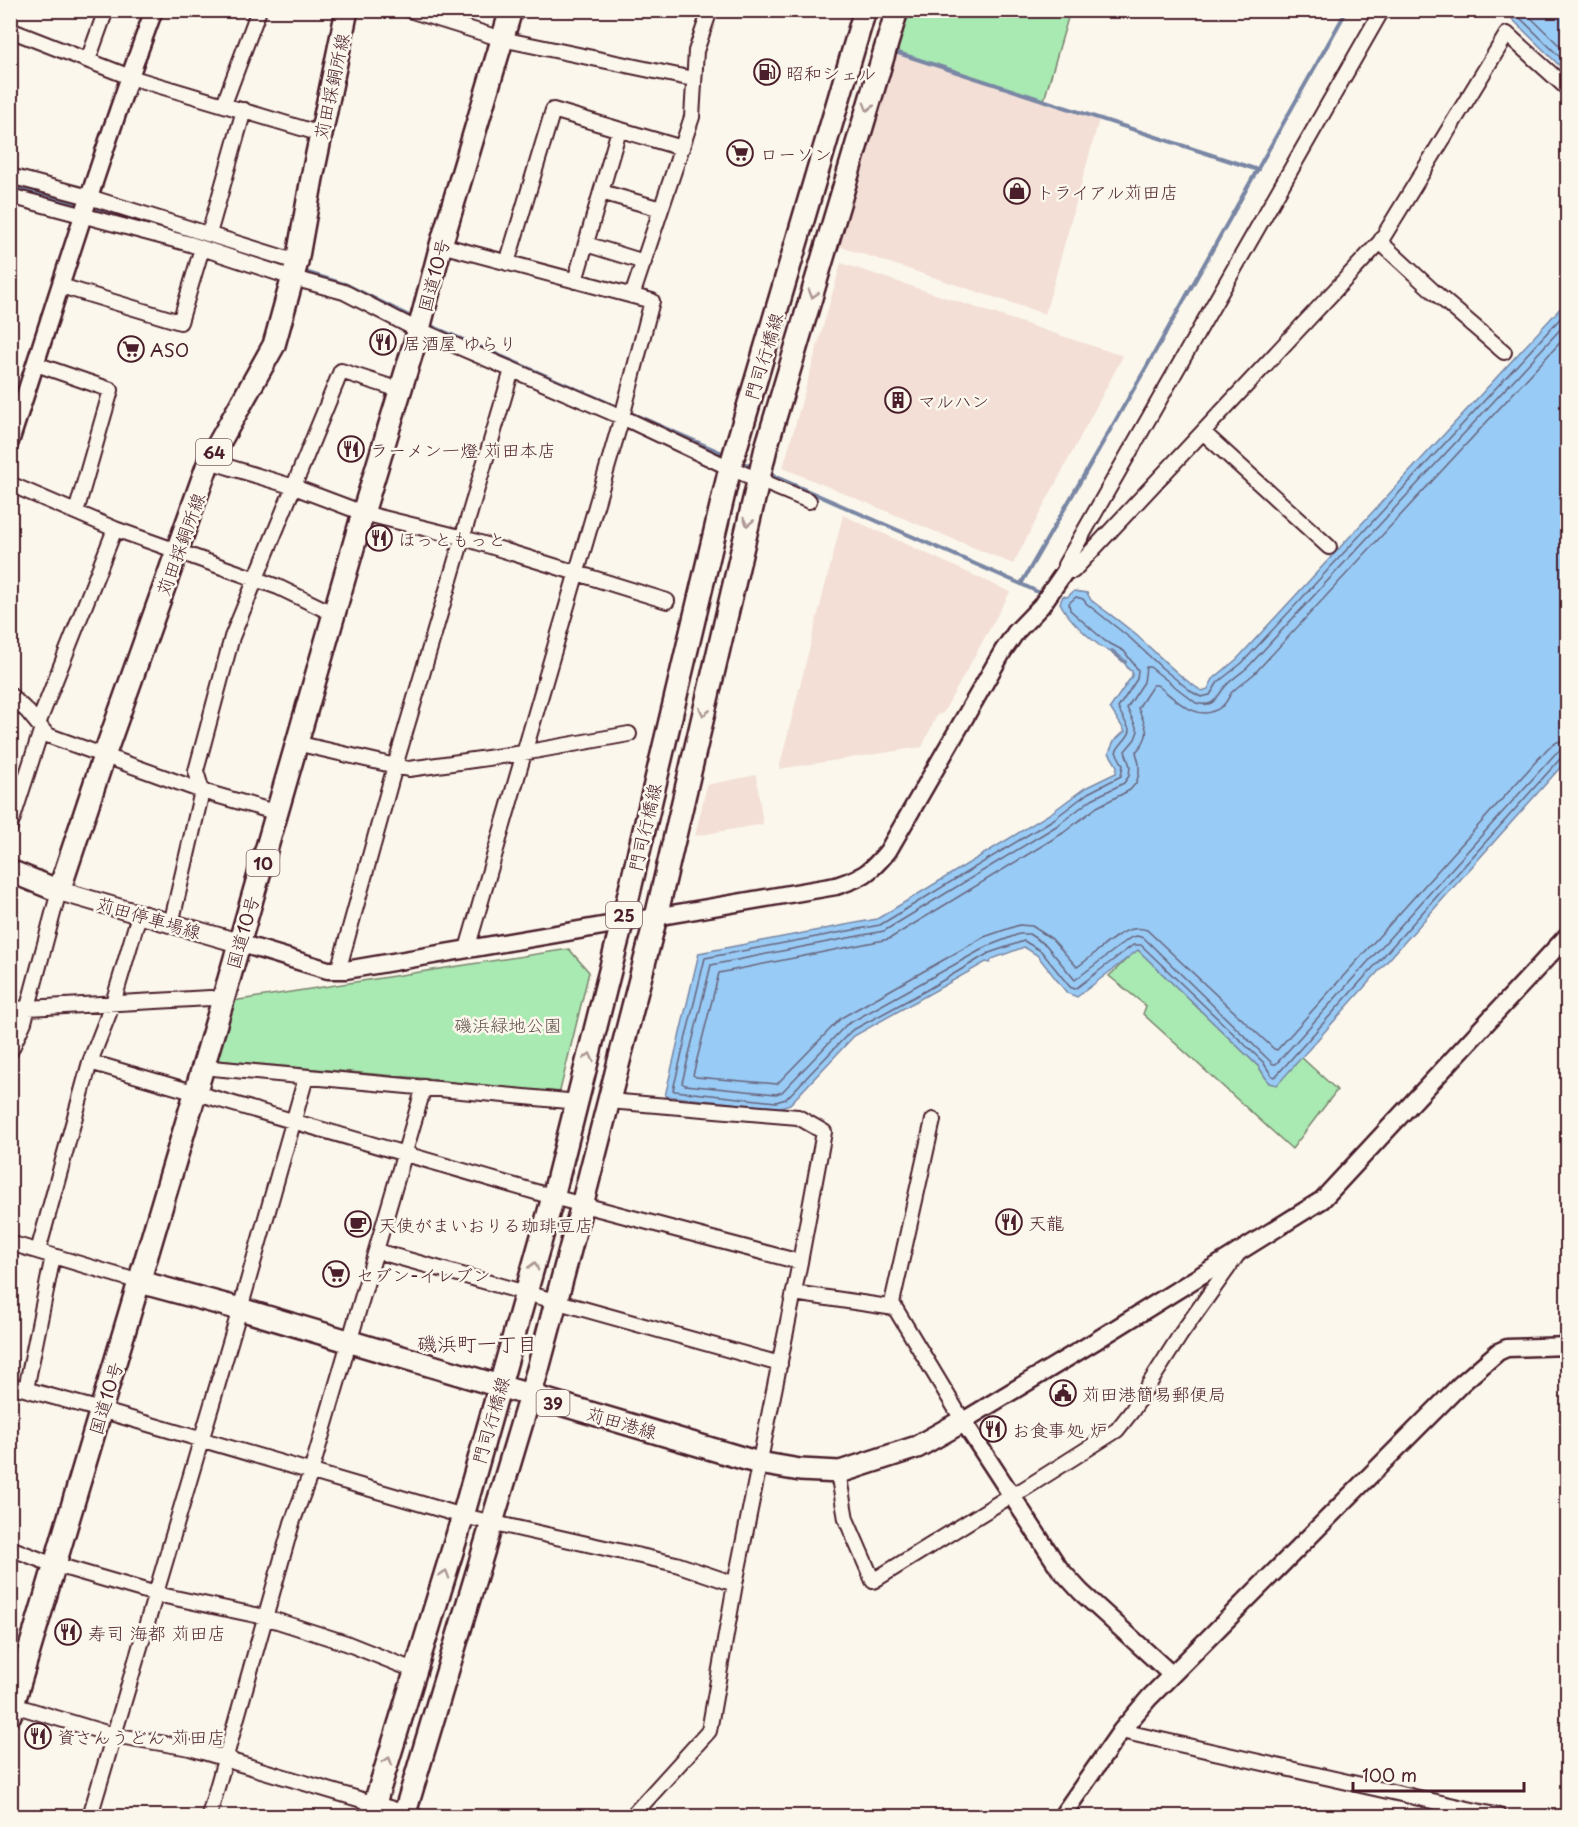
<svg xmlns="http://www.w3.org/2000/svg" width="1578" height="1827" font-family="'Playpen Sans','Klee One',sans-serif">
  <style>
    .built { fill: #f3dfd6 }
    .green { fill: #a9e9b2; stroke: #7a846e; stroke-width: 1.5 }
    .water { fill: #98cbf5; stroke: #7986a4; stroke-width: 1.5 }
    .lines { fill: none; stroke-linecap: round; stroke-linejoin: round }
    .shore { stroke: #69647c; stroke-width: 1.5 }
    .stream { stroke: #7986a4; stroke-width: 4 }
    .minor-casing { stroke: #4a1f2b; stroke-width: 18 }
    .tertiary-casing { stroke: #4a1f2b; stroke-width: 21 }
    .secondary-casing { stroke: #4a1f2b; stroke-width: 22 }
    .primary-casing { stroke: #4a1f2b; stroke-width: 26 }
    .trunk-casing { stroke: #4a1f2b; stroke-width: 26 }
    .minor { stroke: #fbf7ec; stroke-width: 14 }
    .tertiary { stroke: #fbf7ec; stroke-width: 16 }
    .secondary { stroke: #fbf7ec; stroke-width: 18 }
    .primary { stroke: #fbf7ec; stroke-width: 21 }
    .trunk { stroke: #fbf7ec; stroke-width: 21 }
    .oneway { stroke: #ab9695 }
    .labels { text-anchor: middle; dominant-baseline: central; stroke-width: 5; stroke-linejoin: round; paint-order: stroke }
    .shield { fill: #fbf7ec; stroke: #7f6065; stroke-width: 1.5 }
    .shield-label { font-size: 16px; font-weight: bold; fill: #4a1f2b }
    .poi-label { font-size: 18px; fill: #4a1f2b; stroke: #fbf7ec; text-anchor: start }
    .street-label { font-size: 18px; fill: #4a1f2b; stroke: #fbf7ec }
    .park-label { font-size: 18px; fill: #62524d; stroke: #fbf7ec }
    .neighbourhood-label { font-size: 20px; fill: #4a1f2b; stroke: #fbf7ec }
  </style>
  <rect width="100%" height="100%" fill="#fbf7ec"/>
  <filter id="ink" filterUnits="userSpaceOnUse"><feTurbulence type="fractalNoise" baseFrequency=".0167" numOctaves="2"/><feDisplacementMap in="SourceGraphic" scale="12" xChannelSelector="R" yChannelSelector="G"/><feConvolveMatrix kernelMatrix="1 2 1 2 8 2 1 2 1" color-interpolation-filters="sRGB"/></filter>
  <g filter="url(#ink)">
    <path class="built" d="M885,49L1044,100L1099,120L1045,314L829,243Z
      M841,263L1123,356L1013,564L783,468Z
      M843,515L1010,592L943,713L937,715L922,747L779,769Z
      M756,775L763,824L695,836L707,785Z"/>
    <path class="green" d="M897,11H1070L1044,100L885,49Z
      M569,949L589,972L559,1095L419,1078L214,1060L233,1001Z
      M1137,949L1259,1067L1269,1083L1277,1084L1301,1057L1337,1090L1292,1149L1143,1014L1146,1006L1109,976Z"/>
    <path class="water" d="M1504,11H1567V73L1508,15Z
      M1567,301V760L1277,1085L1269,1083L1259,1067L1138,950L1077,997L1067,993L1037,955L1024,947L992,959L990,963L986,962L854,1036L790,1104L778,1108L665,1096L699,953L877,919L1051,813L1085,788L1116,773L1117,766L1109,753L1114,741L1125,731L1110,708L1132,676V671L1129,670C1117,650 1116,657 1100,646C1086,635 1068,619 1060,603L1063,596L1067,597L1074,591L1087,593L1091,600C1105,611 1121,622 1135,634C1157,653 1177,676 1202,691L1208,689L1213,679L1237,659Z"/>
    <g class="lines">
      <path class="shore" d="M1512,10L1568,65
        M1523,10L1568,54
        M1568,310L1242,663L1218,682L1210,695L1201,697L1192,692L1162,668L1130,638L1087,604L1083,599L1076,597L1069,603L1070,610L1105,641L1124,651L1138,670L1137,679L1118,708L1130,731C1128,739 1119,744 1116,752L1123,765L1121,776L1088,793L1054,819L880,925L705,958L673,1090L675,1091L776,1102L786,1099L851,1031L925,991L989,953L1024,941L1041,951L1070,987L1075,989L1133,945H1141L1263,1062L1272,1076L1275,1077L1560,759L1568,757
        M1568,321L1247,668C1240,674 1230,680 1224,688C1215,699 1214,708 1196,703L1150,667H1146L1144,682L1127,708L1138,731L1135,739L1125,751L1130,766L1129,776L1124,783L1092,799L1058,825L884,931L711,965L682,1083L685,1085L776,1094L782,1092L846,1025L988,946L1019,934H1029L1046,945L1075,980L1130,938L1137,936L1144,938L1273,1064H1276L1555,754L1560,750L1568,749
        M1568,334L1254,674C1247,680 1239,685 1232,692C1228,697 1227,703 1221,707C1198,725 1174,698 1157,685H1153L1138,708C1146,728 1153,733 1136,752L1139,764V774L1136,783L1130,790L1097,807L1063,833L889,939L719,973L693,1075L696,1077L777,1084L841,1018L984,937L1019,925L1032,926L1052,939L1077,967C1097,955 1122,921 1147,930L1274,1049L1277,1050L1548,748L1557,742L1568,740"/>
      <path class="stream" d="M892,51L1258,170
        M10,185L82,206
        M89,208L174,233
        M207,243L289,267
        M302,271L347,285L413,318
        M429,325L620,408
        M626,411L727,455
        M739,461L754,467
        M767,473L1021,584L1147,366L1347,10
        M1021,584L1044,595
        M1112,651L1125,662"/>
      <g class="minor-casing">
        <path id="minor" d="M409,10L502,39L693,79
          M1382,10L1065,565L1066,570L1073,571L1380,242L1507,34L1568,89
          M10,30L130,77L321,134
          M88,60L106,10
          M224,104L259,10
          M10,176L89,197L297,262
          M601,192L661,209
          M10,196L190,244L293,278L344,292L408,325L622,417L730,468L809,501
          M209,234L244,110
          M1380,242L1433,291L1504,352
          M586,244L644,262
          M441,245L652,301L622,417L467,949
          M507,263L553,110L682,148
          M575,281L619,130
          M61,286L180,322L202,248
          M632,296L692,117L696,51L710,10
          M36,364L111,390L76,512
          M1204,433L1329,547
          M209,461L294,487L363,513L464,538L667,601
          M10,484L115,529L278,587L334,614
          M10,695L28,712L47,735L202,791L278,813
          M38,724L115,529
          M296,743L409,769L523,753L629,734
          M10,827L41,731
          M171,924L202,791L196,771L232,637L341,371L400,390
          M338,971L395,766L512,370
          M10,1009L210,998L223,1000
          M10,1052L24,1022L59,891
          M90,1062L553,1197L800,1262
          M202,1067L578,1102
          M609,1101L798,1117L824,1132L800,1262L735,1584L709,1731L632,1816
          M933,1120L892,1303L963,1421
          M10,1243L140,1282
          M38,1251L90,1062L113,1003L139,915
          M376,1251L780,1364
          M794,1293L895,1308
          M10,1385L90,1407L463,1516L676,1564L735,1584
          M26,1389L53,1256
          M840,1472L839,1478L846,1519L873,1581L1010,1496L1024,1489L1117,1430L1132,1411L1181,1334L1238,1254
          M10,1548L46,1562L156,1594L265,1617L346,1643L416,1671
          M10,1704L113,1735L190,1748L217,1756L226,1755L234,1762L416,1816
          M1121,1731L1499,1816
          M90,1816L240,1309L306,1077
          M209,1816L292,1523L311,1472L424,1087"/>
      </g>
      <g class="tertiary-casing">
        <path id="tertiary" d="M10,442C57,298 101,153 154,10
          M239,943L328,970H346L836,886C863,877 869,874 888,851L1003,651L1016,632L1041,606L1066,570
          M1172,1675L1081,1592L1059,1568L963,1421L1097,1340L1322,1200L1568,935
          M1062,1816L1121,1731L1149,1698L1461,1384L1498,1352L1507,1348L1568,1346"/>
      </g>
      <g class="secondary-casing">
        <path id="secondary" d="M59,891L239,943"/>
      </g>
      <g class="primary-casing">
        <path id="primary" d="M10,871L59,891L104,756L209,461L274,345L297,262L312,178L347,10
          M140,1282L240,1309L759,1463L800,1470L840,1472L917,1447L963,1421
          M371,1816L463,1516L553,1197L622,923L730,468L865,10
          M404,1816L538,1369L582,1205L656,917L766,448L897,10"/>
      </g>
      <g class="trunk-casing">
        <path id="trunk" d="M10,1715L223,1000L363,513L419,329L441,245L511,10"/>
      </g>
      <use href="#minor" class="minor"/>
      <use href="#tertiary" class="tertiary"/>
      <use href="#secondary" class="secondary"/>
      <use href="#primary" class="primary"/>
      <use href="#trunk" class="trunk"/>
    </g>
    <defs><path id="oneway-chevron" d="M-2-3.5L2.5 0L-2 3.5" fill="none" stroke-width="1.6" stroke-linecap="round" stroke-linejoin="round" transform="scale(1.5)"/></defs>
    <g class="oneway">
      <use href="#oneway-chevron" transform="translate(868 107) rotate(106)"/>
      <use href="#oneway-chevron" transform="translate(813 294) rotate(107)"/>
      <use href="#oneway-chevron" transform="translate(748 522) rotate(103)"/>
      <use href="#oneway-chevron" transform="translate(704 712) rotate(103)"/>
      <use href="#oneway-chevron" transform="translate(589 1057) rotate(-76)"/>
      <use href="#oneway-chevron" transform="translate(534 1266) rotate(-74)"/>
      <use href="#oneway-chevron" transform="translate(445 1574) rotate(-73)"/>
      <use href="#oneway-chevron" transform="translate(388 1761) rotate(-72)"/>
    </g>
  </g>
  <defs>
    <g id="fuel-ring" transform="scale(1.35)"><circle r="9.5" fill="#fbf7ec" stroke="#4a1f2b" stroke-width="1.5"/><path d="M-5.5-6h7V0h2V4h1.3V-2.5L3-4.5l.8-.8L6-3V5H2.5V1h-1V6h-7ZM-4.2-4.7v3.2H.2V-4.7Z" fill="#4a1f2b"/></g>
    <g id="supermarket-ring" transform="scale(1.35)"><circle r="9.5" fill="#fbf7ec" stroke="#4a1f2b" stroke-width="1.5"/><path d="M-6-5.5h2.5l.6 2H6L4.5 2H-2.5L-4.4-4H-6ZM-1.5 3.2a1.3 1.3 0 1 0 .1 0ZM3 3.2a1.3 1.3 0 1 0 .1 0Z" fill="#4a1f2b"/></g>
    <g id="shop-ring" transform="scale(1.35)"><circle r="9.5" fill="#fbf7ec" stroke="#4a1f2b" stroke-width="1.5"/><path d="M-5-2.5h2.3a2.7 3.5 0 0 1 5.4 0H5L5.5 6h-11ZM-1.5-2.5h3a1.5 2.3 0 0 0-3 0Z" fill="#4a1f2b"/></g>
    <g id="restaurant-ring" transform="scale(1.35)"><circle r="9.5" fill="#fbf7ec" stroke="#4a1f2b" stroke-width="1.5"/><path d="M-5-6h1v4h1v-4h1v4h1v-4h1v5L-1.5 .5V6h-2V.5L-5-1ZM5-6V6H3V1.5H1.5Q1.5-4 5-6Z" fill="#4a1f2b"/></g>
    <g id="building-ring" transform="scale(1.35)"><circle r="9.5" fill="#fbf7ec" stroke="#4a1f2b" stroke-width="1.5"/><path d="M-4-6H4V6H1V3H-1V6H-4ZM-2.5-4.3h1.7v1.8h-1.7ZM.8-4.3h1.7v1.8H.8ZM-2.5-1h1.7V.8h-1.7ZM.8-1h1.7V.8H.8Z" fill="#4a1f2b"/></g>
    <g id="cafe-ring" transform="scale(1.35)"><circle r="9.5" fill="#fbf7ec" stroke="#4a1f2b" stroke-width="1.5"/><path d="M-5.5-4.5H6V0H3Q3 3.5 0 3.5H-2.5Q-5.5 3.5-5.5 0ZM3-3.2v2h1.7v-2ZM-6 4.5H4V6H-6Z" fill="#4a1f2b"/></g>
    <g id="civic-ring" transform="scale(1.35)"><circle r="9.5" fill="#fbf7ec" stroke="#4a1f2b" stroke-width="1.5"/><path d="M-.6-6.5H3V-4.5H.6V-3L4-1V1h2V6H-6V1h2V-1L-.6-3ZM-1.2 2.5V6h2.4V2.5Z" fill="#4a1f2b"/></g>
  </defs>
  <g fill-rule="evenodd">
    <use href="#fuel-ring" x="767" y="72"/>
    <use href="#supermarket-ring" x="740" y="153"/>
    <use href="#shop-ring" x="1017" y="191"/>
    <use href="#restaurant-ring" x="383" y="342"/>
    <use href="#supermarket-ring" x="131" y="349"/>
    <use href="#building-ring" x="898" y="400"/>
    <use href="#restaurant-ring" x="351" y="449"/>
    <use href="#restaurant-ring" x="379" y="538"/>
    <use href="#restaurant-ring" x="1009" y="1222"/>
    <use href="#cafe-ring" x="358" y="1224"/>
    <use href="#supermarket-ring" x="336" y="1274"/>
    <use href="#civic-ring" x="1063" y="1393"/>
    <use href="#restaurant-ring" x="993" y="1429"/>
    <use href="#restaurant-ring" x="68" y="1632"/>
    <use href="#restaurant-ring" x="38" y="1736"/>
  </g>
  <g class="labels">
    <g class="shield">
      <rect x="196" y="439" width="36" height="26" rx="4.5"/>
      <rect x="246.5" y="850" width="33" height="26" rx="4.5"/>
      <rect x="606" y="902" width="36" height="26" rx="4.5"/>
      <rect x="536.5" y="1390" width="33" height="26" rx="4.5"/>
    </g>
    <g class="shield-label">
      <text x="214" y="452">64</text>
      <text x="263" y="863">10</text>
      <text x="624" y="915">25</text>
      <text x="553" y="1403">39</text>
    </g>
    <g class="poi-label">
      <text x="786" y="72">昭和シェル</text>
      <text x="760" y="153">ローソン</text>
      <text x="1036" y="191">トライアル苅田店</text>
      <text x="403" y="342">居酒屋 ゆらり</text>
      <text x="150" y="349">ASO</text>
      <text x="918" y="400">マルハン</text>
      <text x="370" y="449">ラーメン一燈 苅田本店</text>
      <text x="398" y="538">ほっともっと</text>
      <text x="1028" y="1222">天龍</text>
      <text x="378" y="1224">天使がまいおりる珈琲豆店</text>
      <text x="356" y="1274">セブン-イレブン</text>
      <text x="1082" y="1393">苅田港簡易郵便局</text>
      <text x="1012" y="1429">お食事処 炉</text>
      <text x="88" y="1632">寿司 海都 苅田店</text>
      <text x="57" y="1736">資さんうどん 苅田店</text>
    </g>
    <g class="street-label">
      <text transform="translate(331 86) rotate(-78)">苅田採銅所線</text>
      <text transform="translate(433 275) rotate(-75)">国道10号</text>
      <text transform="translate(763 356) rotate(-73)">門司行橋線</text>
      <text transform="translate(180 544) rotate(-70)">苅田採銅所線</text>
      <text transform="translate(644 827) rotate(-77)">門司行橋線</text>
      <text transform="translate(149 917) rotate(16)">苅田停車場線</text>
      <text transform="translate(242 932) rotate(-74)">国道10号</text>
      <text transform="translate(105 1398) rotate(-73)">国道10号</text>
      <text transform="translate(490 1420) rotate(-74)">門司行橋線</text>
      <text transform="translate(622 1422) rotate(16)">苅田港線</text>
    </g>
    <g class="park-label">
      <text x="508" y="1024">磯浜緑地公園</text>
    </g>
    <g class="neighbourhood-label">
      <text x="477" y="1343">磯浜町一丁目</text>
    </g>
  </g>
  <rect width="1578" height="1827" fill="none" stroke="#fbf7ec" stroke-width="36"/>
  <rect x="18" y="18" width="1542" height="1791" fill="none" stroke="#4a1f2b" stroke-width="2" filter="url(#ink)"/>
  <path d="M1353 1782v9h171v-9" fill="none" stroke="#4a1f2b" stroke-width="3"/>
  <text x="1362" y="1782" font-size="18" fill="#4a1f2b" stroke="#fbf7ec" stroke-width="4.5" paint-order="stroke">100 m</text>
</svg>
